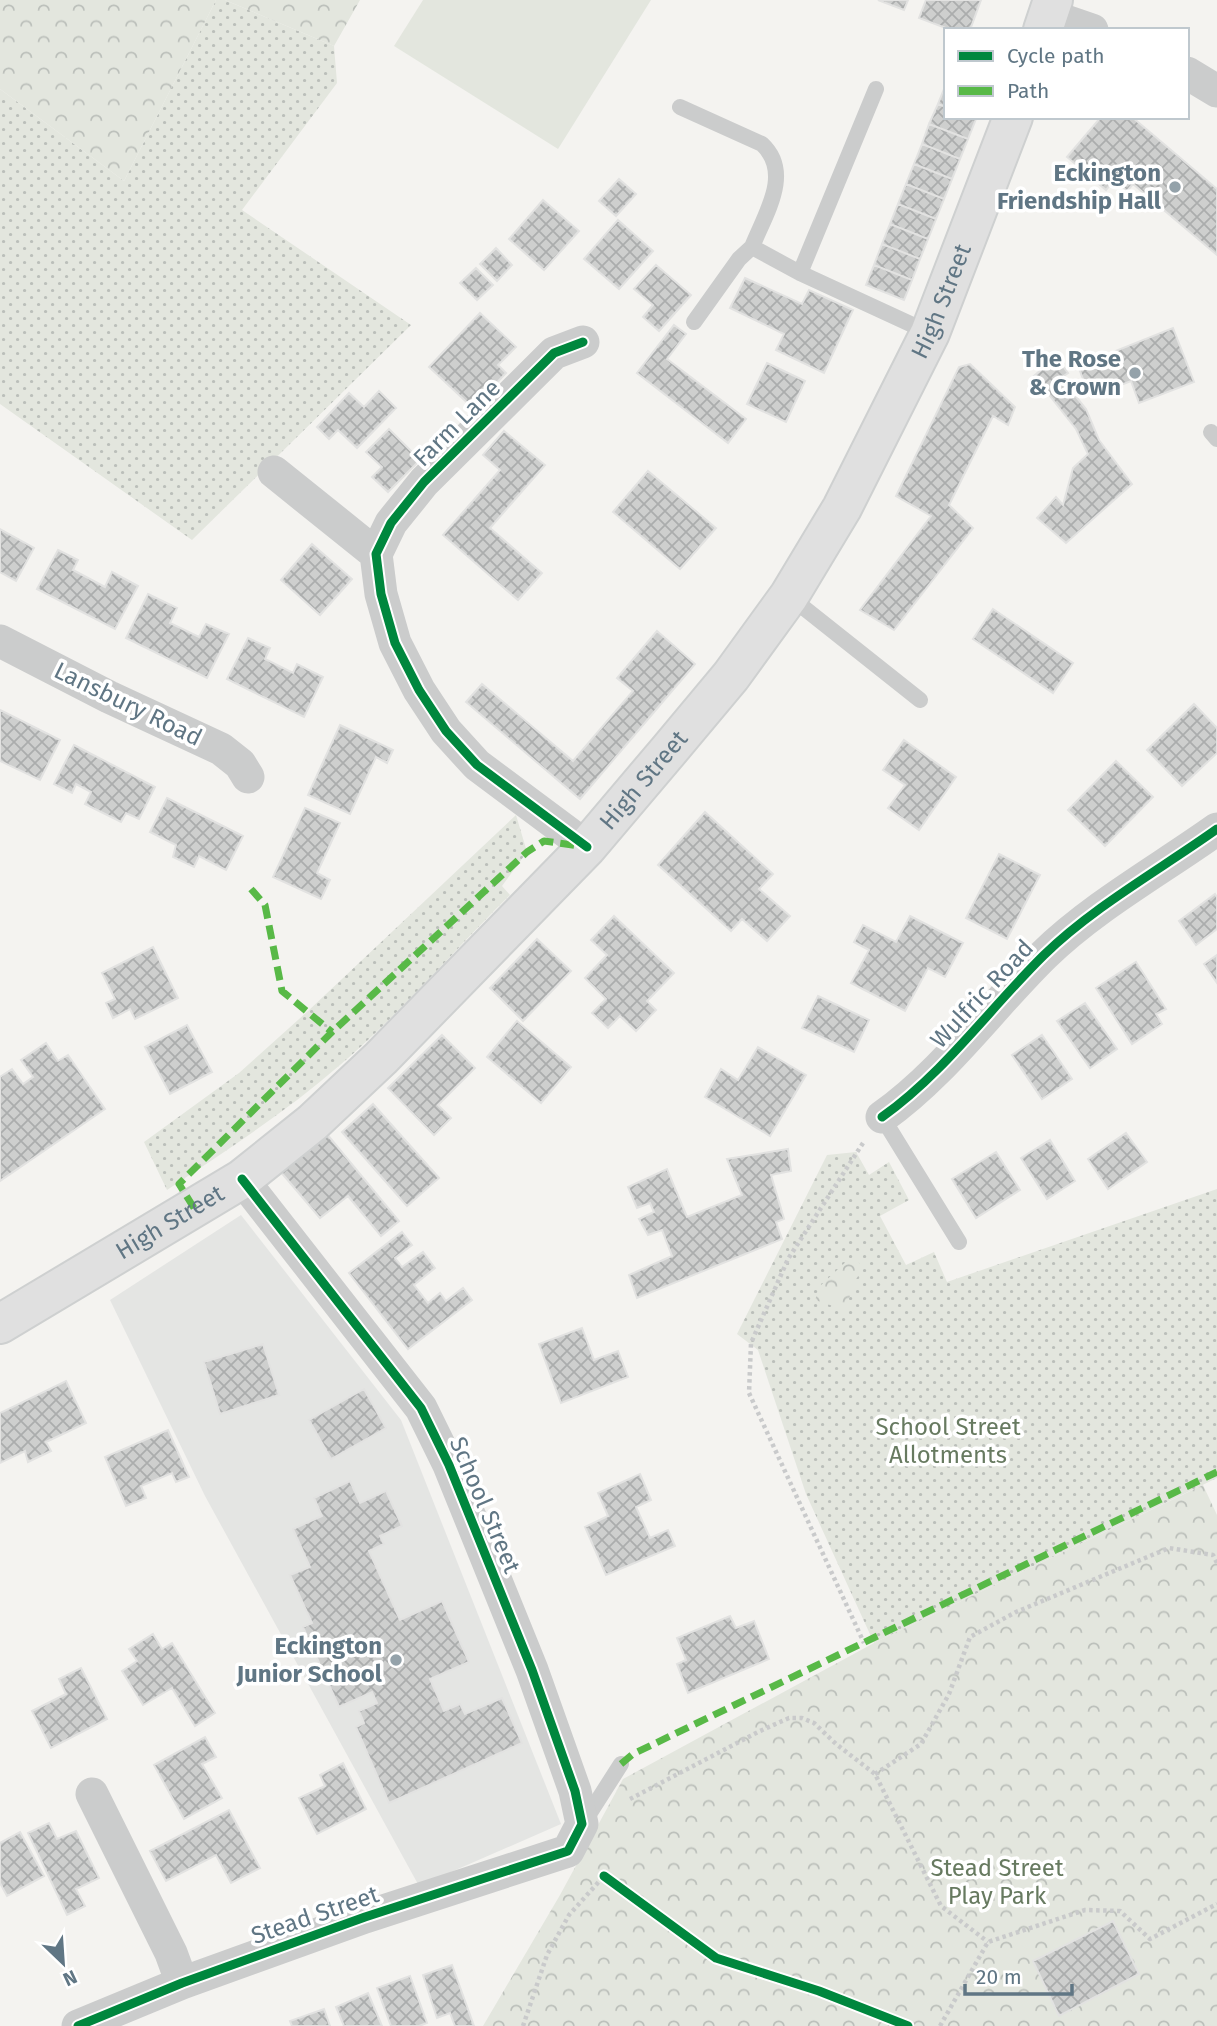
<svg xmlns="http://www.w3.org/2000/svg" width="1217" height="2026" font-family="'Fira Sans',sans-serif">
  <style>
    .built { fill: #e4e5e3 }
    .grass { fill: url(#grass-dots) }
    .forest { fill: url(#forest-crowns) }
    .pitch { fill: #e3e6de }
    .building { fill: url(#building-cross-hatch); stroke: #e2e2e1; stroke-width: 2 }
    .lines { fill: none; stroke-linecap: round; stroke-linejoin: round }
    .secondary-casing { stroke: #ced0d0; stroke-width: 42 }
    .path { stroke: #c9cacb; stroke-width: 4.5; stroke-dasharray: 3.5 3.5; stroke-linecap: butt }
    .lane { stroke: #cbcccc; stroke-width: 16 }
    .street { stroke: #cbcccc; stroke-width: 33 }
    .secondary { stroke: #e0e0e0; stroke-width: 38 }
    .quiet { stroke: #58b947; stroke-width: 7; stroke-dasharray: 14 7; stroke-linecap: butt }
    .cycleway-casing { stroke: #fff; stroke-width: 13 }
    .cycleway { stroke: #00873e; stroke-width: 9 }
    .poi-dot { fill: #94a2aa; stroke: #fff; stroke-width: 2.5 }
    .labels { text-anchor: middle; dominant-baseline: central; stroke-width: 7; stroke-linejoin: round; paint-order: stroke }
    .poi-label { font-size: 24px; font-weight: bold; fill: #607684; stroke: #fff; text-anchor: end }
    .street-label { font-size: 24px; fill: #607684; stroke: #fff }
    .park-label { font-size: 24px; fill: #677a60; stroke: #fff }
  </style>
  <defs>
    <pattern id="grass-dots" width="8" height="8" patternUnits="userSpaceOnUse" patternTransform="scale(1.75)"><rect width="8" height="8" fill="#e3e6de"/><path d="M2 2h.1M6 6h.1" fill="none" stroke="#bbbfba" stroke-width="1.8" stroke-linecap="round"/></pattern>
    <pattern id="forest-crowns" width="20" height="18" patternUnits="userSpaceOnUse" patternTransform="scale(1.75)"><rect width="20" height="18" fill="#e3e6de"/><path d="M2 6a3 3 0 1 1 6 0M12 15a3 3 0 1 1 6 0" fill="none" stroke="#bbbfba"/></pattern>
    <pattern id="building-cross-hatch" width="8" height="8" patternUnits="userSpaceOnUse" patternTransform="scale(1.75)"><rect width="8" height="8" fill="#cecfce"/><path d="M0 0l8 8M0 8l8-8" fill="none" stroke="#abadad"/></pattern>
  </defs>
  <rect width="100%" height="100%" fill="#f4f3f0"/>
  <path class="built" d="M241,1215L401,1420L561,1824L419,1886L205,1496L110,1300Z"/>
  <path class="grass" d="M216,0H225L334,46L337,83L242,210L411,325L192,540L0,404V89L124,181Z
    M516,815L527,852L502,886L510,895C453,951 401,1013 340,1065C286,1112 227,1150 167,1190L144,1142L239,1073L308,1011Z
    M856,1152L869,1175L889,1162L909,1200L880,1216L906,1265L934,1252L947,1282L1217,1189V1478L874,1643L806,1494L758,1350L737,1334L827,1155Z"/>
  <path class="forest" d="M0,0H216L124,181L0,89Z
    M225,0H360L334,46Z
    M850,1258L858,1260L862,1271L856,1279L845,1310L815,1300L820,1286Z
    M1203,1485L1217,1515V2026H483L560,1895L623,1779L874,1643Z"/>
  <path class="pitch" d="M423,0H651L558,149L394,46Z"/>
  <path class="building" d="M878,0H908L904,10Z
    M926,0H981L970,30H951L919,18Z
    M946,84V107L938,104Z
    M938,104L946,107V117L976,119L968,139L929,124Z
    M1101,117H1132L1217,189V255L1133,184L1127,191L1114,180L1106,190L1067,157Z
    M929,124L968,139L960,159L922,144Z
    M922,144L960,159L952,179L914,164Z
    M914,164L952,179L944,199L906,184Z
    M619,179L636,194L616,216L599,201Z
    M906,184L944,199L936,219L898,204Z
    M543,200L579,231L544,270L509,239Z
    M898,204L936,219L928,239L890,224Z
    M618,220L653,251L619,289L584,259Z
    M890,224L928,239L920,259L882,244Z
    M882,244L920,259L912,280L874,265Z
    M496,248L512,265L497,281L480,264Z
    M656,265L691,295L659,331L643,317L653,305L634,289Z
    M874,265L912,280L904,300L866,285Z
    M476,268L493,285L477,300L460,283Z
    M745,278L802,304L809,290L853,310L824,373L776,350L784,334L730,308Z
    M480,313L516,347L498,365L506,373L473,408L429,367Z
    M674,325L686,334L667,359L746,419L728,443L637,373Z
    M1173,328L1194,382L1139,403L1131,381L1090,397L1078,366Z
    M1056,357L1068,373L1061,378L1086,409L1099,440L1132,484L1066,543L1037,518L1056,497L1063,505L1073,468L1088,454L1076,429L1034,376Z
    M767,363L805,381L786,422L747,404Z
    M970,364L1015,407L1008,425L993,416L949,505L973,528L894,630L860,610L931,516L896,496L959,367Z
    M379,391L396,408L357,448L338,430L329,439L317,427L349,393L364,407Z
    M389,429L420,460L388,492L372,477L382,467L366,452Z
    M504,431L545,465L490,528L542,573L518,600L443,535L500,470L483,455Z
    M648,471L716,528L680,569L613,512Z
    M0,529L34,548L16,581L0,572Z
    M312,544L352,579L320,615L281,580Z
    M58,550L78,560L73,570L105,587L112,572L138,586L115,629L37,589Z
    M148,594L177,608L170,623L199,637L206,624L229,634L207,678L126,638Z
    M993,609L1073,663L1053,693L973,639Z
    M657,631L695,664L580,799L466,702L482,684L573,761L633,691L617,678Z
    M248,638L270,648L265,659L293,673L297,664L323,677L304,717L227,679Z
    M1194,704L1217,728V753L1182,786L1147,750Z
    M0,710L60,740L40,780L0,761Z
    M340,725L393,750L387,763L376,757L350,814L308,795Z
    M904,740L956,777L919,830L888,808L905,785L883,770Z
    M74,745L155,787L139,819L126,813L121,822L85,804L91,792L76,784L72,793L54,784Z
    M1116,761L1153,797L1105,846L1068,810Z
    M167,798L243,836L226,870L199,856L194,867L173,857L176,845L150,832Z
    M305,808L340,823L317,873L330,880L321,899L273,877Z
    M705,812L773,874L759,889L790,916L767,941L742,919L731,931L658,865Z
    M999,854L1040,875L1007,939L966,918Z
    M1215,894L1217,897V929L1196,945L1179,921Z
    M614,916L674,973L647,1001L656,1010L636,1031L620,1016L608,1028L592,1013L606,999L585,978L607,955L591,940Z
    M910,916L963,943L945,977L928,968L905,1011L851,983L869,950L854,942L863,925L896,942Z
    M537,939L571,971L523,1021L490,988Z
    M153,947L178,998L135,1019L130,1009L113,1018L106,1003L115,999L102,973Z
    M1217,955V983L1204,964Z
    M1136,962L1166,1009L1156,1014L1162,1024L1132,1044L1096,988Z
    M818,996L869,1020L854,1052L802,1028Z
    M1085,1003L1117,1049L1090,1068L1057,1021Z
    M517,1021L571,1067L541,1103L487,1057Z
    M187,1025L212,1072L170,1094L145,1047Z
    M442,1035L475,1068L438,1105L451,1118L434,1135L388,1088Z
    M1042,1035L1072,1079L1042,1099L1012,1055Z
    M46,1043L58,1061L68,1055L105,1109L0,1181V1077L12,1069L23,1084L33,1077L21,1060Z
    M758,1047L806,1075L770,1136L705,1097L721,1069L738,1080Z
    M373,1104L439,1178L407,1206L342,1132Z
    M326,1133L399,1221L381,1236L348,1196L320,1218L280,1171Z
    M1126,1133L1147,1162L1108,1189L1088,1159Z
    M1050,1140L1075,1181L1047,1199L1021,1158Z
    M788,1149L791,1171L771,1175L784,1219L776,1222L782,1239L637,1298L629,1275L672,1256L662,1230L648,1235L639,1219L654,1212L650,1203L637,1208L628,1187L667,1169L687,1217L742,1195L727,1159Z
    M996,1152L1020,1190L976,1218L952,1179Z
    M402,1232L412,1245L395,1258L402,1267L423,1252L435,1268L414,1285L428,1303L440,1293L446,1301L463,1288L472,1300L408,1349L349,1273Z
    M582,1328L594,1360L618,1351L628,1377L561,1403L539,1344Z
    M263,1344L279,1395L220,1414L204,1362Z
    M66,1381L86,1423L46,1442L51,1451L28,1462L25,1451L0,1463V1413Z
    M364,1389L386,1428L331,1459L309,1420Z
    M168,1430L189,1477L176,1482L172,1473L141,1486L146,1498L126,1506L105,1457Z
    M640,1474L651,1500L636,1507L650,1538L668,1530L675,1546L606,1575L585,1527L608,1516L598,1493Z
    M350,1481L360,1503L386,1491L402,1526L380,1536L384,1544L369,1551L400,1620L442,1601L469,1662L430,1679L444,1711L460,1704L465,1714L502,1698L522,1743L389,1803L356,1727L364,1723L359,1711L377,1703L372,1692L339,1707L303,1627L312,1623L290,1575L310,1567L293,1529L322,1516L314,1498Z
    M730,1616L736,1628L754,1621L769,1659L688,1693L677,1664L686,1660L677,1638Z
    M153,1634L162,1649L172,1643L215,1713L195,1726L172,1688L143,1705L122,1671L137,1661L129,1649Z
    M81,1668L107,1719L51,1748L32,1711L66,1694L59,1679Z
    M205,1737L216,1757L202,1764L222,1798L184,1819L154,1765Z
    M343,1763L366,1809L317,1834L299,1798L325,1786L320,1775Z
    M229,1810L260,1868L231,1883L216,1855L166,1881L150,1851Z
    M49,1823L57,1839L76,1831L99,1878L76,1889L85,1906L67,1915L28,1833Z
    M20,1832L44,1876L7,1896L0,1883V1843Z
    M1113,1921L1139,1974L1059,2016L1033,1961Z
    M452,1965L474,2026H455L450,2013L437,2018L423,1975Z
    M410,1976L427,2023L419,2026H391L377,1988Z
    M368,1993L382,2026H344L336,2007Z
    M324,2009L330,2026H292L290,2021Z"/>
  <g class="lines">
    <g class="secondary-casing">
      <g id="secondary">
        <path d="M1043,30L1053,0"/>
        <path id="s1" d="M0,1324L242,1179L312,1123L381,1058L587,847L670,749L731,676L789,596L842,508L930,333L1013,117"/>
      </g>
    </g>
    <path class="path" d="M863,1143L788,1259L751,1343L749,1393L864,1643
      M875,1774L921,1744L949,1694L970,1637L1016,1612L1169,1548L1213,1555L1217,1563
      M630,1799L760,1731L789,1718H802L814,1723L836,1744L875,1774L941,1906L988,1942
      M523,2026L547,1955L569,1915L604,1876
      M940,2026L988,1942L1085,1910L1120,1911L1150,1939L1217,1904"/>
    <path class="lane" d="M680,107L762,144C793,173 765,214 752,247
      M800,273L876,89
      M694,322L739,259L752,247L800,273L930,333
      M1211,432L1217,439
      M789,596L920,700
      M882,1117L959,1242
      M584,1822L621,1764"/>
    <path class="street" d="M1048,15L1092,30
      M1187,73L1217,91
      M583,342L554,353L424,482L391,523L376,554L381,594L395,643L419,690L446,731L477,765L587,847
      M274,472L376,554
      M0,641L109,697L221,749L240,764L248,777
      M882,1117C944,1073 990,1008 1044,955C1093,907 1161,869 1217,829
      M92,1794L171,1953L182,1983
      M78,2026L182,1983L365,1917L568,1851L582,1824L575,1791L532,1670L449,1465L421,1408L242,1179"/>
    <use href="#secondary" class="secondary"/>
    <path class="quiet" d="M251,889L265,905L282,991L332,1032
      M194,1208L179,1184L332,1032L527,852L544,841L580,846
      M621,1764L633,1754L1217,1472"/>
    <g class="cycleway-casing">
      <path id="cycleway" d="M583,342L554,353L424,482L391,523L376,554L381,594L395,643L419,690L446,731L477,765L587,847
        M882,1117C944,1073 990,1008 1044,955C1093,907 1161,869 1217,829
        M604,1876L716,1958L819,1991L908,2026
        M78,2026L182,1983L365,1917L568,1851L582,1824L575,1791L532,1670L449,1465L421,1408L242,1179"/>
    </g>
    <use href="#cycleway" class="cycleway"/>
  </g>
  <g class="poi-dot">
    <circle cx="1175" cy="187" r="7"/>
    <circle cx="1135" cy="373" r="7"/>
    <circle cx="396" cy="1660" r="7"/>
  </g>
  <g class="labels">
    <g class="poi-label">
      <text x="1161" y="173">Eckington<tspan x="1161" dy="28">Friendship Hall</tspan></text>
      <text x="1121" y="359">The Rose<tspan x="1121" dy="28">&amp; Crown</tspan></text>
      <text x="382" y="1646">Eckington<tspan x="382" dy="28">Junior School</tspan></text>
    </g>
    <g class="street-label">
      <text stroke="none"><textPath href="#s1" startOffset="1416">High Street</textPath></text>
      <text transform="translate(457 423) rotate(-45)">Farm Lane</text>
      <text transform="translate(128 704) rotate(26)">Lansbury Road</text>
      <text stroke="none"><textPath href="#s1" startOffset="849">High Street</textPath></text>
      <text transform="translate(982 994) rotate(-47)">Wulfric Road</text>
      <text stroke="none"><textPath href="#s1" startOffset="198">High Street</textPath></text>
      <text transform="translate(485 1505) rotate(67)">School Street</text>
      <text transform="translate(315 1915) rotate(-19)">Stead Street</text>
    </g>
    <g class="park-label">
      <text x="948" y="1427">School Street<tspan x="948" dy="28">Allotments</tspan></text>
      <text x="997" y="1868">Stead Street<tspan x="997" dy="28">Play Park</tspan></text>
    </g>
  </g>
  <rect x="944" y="28" width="245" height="91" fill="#ffffff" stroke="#bfc8ce" stroke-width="2"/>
  <rect x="958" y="51" width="35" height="10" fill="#00873e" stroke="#bfc8ce" stroke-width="2"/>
  <text x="1007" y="63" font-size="21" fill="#607684">Cycle path</text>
  <rect x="958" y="86" width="35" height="10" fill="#58b947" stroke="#bfc8ce" stroke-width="2"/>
  <text x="1007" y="98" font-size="21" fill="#607684">Path</text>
  <g transform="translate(63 1963) rotate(155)" stroke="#ffffff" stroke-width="5" paint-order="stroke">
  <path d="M0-5L12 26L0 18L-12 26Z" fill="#607684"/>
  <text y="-10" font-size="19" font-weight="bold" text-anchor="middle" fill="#607684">N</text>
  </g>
  <path d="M965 1984v10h107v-10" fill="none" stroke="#607684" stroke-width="3.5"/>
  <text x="976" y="1984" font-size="21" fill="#607684" stroke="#ffffff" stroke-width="5" paint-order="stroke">20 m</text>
</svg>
